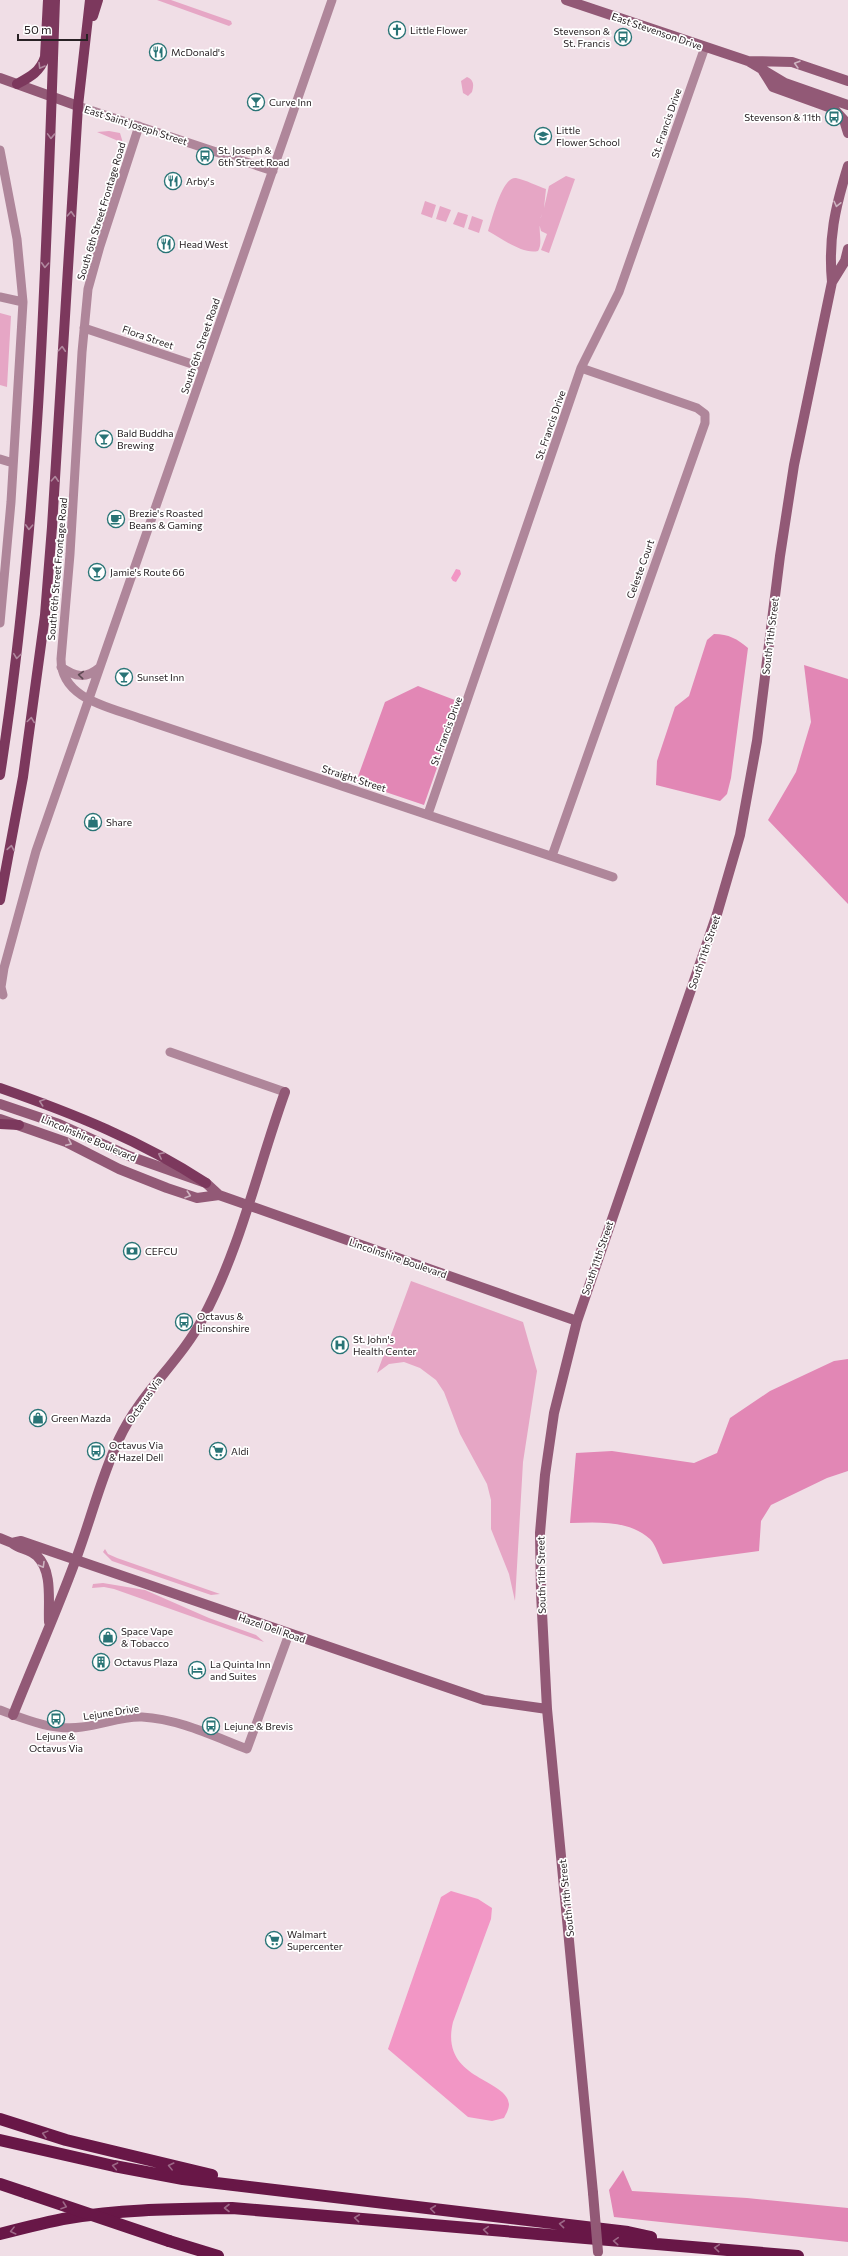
<svg xmlns="http://www.w3.org/2000/svg" width="848" height="2256" font-family="Commissioner,sans-serif">
  <style>
    .green { fill: #e6a6c5 }
    .forest { fill: #e287b5 }
    .water { fill: #f296c5 }
    .lines { fill: none; stroke-linecap: round; stroke-linejoin: round }
    .street { stroke: #af869a; stroke-width: 9 }
    .secondary { stroke: #925976; stroke-width: 10 }
    .primary { stroke: #7c385d; stroke-width: 10 }
    .highway { stroke: #681747; stroke-width: 12 }
    .secondary-bridge { stroke: #925976; stroke-width: 10 }
    .highway-bridge { stroke: #681747; stroke-width: 12 }
    .oneway { stroke: #ceb4c1 }
    .oneway2 { stroke: #b0889e }
    .oneway3 { stroke: #5e4953 }
    .oneway4 { stroke: #9d6887 }
    .labels { text-anchor: middle; dominant-baseline: central; stroke-width: 3.5; stroke-linejoin: round; paint-order: stroke }
    .poi-label { font-size: 10px; fill: #282124; stroke: #fff; text-anchor: start }
    .street-label { font-size: 10px; fill: #282124; stroke: #fff }
  </style>
  <rect width="100%" height="100%" fill="#f0dee6"/>
  <path class="green" d="M157,0H171L231,21L232,24L229,26Z
    M467,77C474,80 474,85 472,92L468,96L463,93L461,81Z
    M109,131L120,133L123,143L97,132Z
    M566,176L575,179L549,253L541,250L547,234L541,231L539,223L542,214C536,227 544,242 538,251C523,255 501,238 488,231C492,220 502,176 516,178C526,180 537,186 546,189L544,208L549,186Z
    M425,201L436,205L432,218L421,214Z
    M440,206L451,210L446,222L436,219Z
    M458,212L468,215L464,228L453,224Z
    M472,216L483,220L479,233L468,229Z
    M0,313L11,316L7,387L0,385Z
    M411,1281L523,1322L537,1371L523,1462L515,1601L509,1574L491,1529V1500L487,1484L460,1434L444,1392L436,1380L420,1368L404,1362L389,1364L377,1373Z
    M105,1549L108,1554L117,1558L220,1594L211,1595L112,1561L103,1552Z
    M103,1583L145,1590L209,1618L256,1635L264,1642L114,1589L104,1587L92,1588L93,1584Z"/>
  <path class="forest" d="M714,634C729,634 737,639 748,648L731,778L727,794L720,801L656,785L657,761L675,707L689,696L707,640Z
    M804,665L848,679V904L768,820L796,772L811,722Z
    M418,686L460,702L424,805L356,782L385,702Z
    M848,1359V1471L827,1478L771,1505L761,1521L759,1551L663,1564C659,1557 656,1545 650,1539C629,1520 597,1522 570,1523L576,1453L612,1451L694,1463L717,1453L730,1418L770,1391L834,1361Z
    M623,2170L632,2191L747,2198L848,2208V2242L614,2217L609,2190Z"/>
  <path class="water" d="M456,569L460,570L461,574L456,582L453,581L451,578Z
    M451,1891L478,1899L492,1908L491,1919L453,2022C439,2080 507,2078 509,2104C509,2109 506,2114 504,2118L492,2121L468,2117L388,2049L441,1897Z"/>
  <g class="lines">
    <path class="street" d="M78,106L273,171
      M139,126L100,246L88,289L82,352L70,554L61,659C61,700 111,707 142,719L613,877
      M0,150L17,239L23,302L11,502L0,623
      M0,297L23,302
      M84,328L204,368
      M0,459L13,463
      M61,667C75,677 86,679 99,668
      M428,814L581,368L619,292L705,47
      M552,856L705,423V414L697,408L581,368
      M3,995L1,987L4,968L36,851L332,0
      M170,1052L285,1092
      M0,1710C27,1720 53,1731 82,1727C102,1725 122,1716 142,1717C179,1719 213,1736 247,1749L289,1634"/>
    <path class="secondary" d="M566,0L748,61L785,83L848,105
      M748,61L792,62L848,81
      M763,71L773,87L834,109L844,120L848,133
      M0,78L78,106
      M832,282C828,239 835,208 848,166
      M0,1104L59,1124L129,1156L206,1183L219,1195L577,1321
      M0,1119L66,1142L119,1169L167,1188L197,1198L219,1195
      M0,1538L12,1543L21,1541L484,1700L547,1709
      M12,1543C19,1549 29,1549 37,1556C53,1571 48,1602 49,1622
      M13,1715C34,1662 57,1611 76,1559C91,1519 101,1477 119,1439C141,1392 180,1362 203,1318C241,1247 258,1167 285,1092
      M593,2193L547,1709L541,1593L540,1533L545,1475L554,1413L577,1321L717,914L740,835L757,741L780,556L794,465L832,282L845,261L848,249"/>
    <path class="primary" d="M93,16L98,0
      M17,84C30,77 40,72 45,57L48,0
      M0,775C40,519 46,259 55,0
      M0,900L23,777L45,615L52,527L78,106L90,0
      M0,1088C72,1113 142,1141 206,1183
      M0,1124L19,1125"/>
    <path class="highway" d="M0,2119L66,2140L212,2175
      M0,2140L114,2166L183,2179L628,2232L651,2237
      M0,2184L27,2193
      M0,2234C23,2228 46,2222 69,2218C123,2209 177,2209 232,2208L798,2256
      M169,2241L218,2256"/>
    <path class="secondary-bridge" d="M593,2193L598,2252"/>
    <path class="highway-bridge" d="M27,2193L169,2241"/>
  </g>
  <defs><path id="oneway-chevron" d="M-2-3.5L2.5 0L-2 3.5" fill="none" stroke-width="1.6" stroke-linecap="round" stroke-linejoin="round"/></defs>
  <g class="oneway">
    <use href="#oneway-chevron" transform="translate(797 64) rotate(-164)"/>
    <use href="#oneway-chevron" transform="translate(837 204) rotate(103)"/>
    <use href="#oneway-chevron" transform="translate(69 1143) rotate(24)"/>
    <use href="#oneway-chevron" transform="translate(188 1195) rotate(18)"/>
    <use href="#oneway-chevron" transform="translate(42 1565) rotate(60)"/>
  </g>
  <g class="oneway2">
    <use href="#oneway-chevron" transform="translate(41 66) rotate(121)"/>
    <use href="#oneway-chevron" transform="translate(51 136) rotate(92)"/>
    <use href="#oneway-chevron" transform="translate(71 214) rotate(-87)"/>
    <use href="#oneway-chevron" transform="translate(45 265) rotate(93)"/>
    <use href="#oneway-chevron" transform="translate(62 349) rotate(-86)"/>
    <use href="#oneway-chevron" transform="translate(55 479) rotate(-87)"/>
    <use href="#oneway-chevron" transform="translate(29 527) rotate(93)"/>
    <use href="#oneway-chevron" transform="translate(17 656) rotate(97)"/>
    <use href="#oneway-chevron" transform="translate(31 720) rotate(-82)"/>
    <use href="#oneway-chevron" transform="translate(11 848) rotate(-80)"/>
    <use href="#oneway-chevron" transform="translate(42 1102) rotate(-161)"/>
    <use href="#oneway-chevron" transform="translate(161 1155) rotate(-153)"/>
  </g>
  <use class="oneway3" href="#oneway-chevron" transform="translate(81 675) rotate(-175)"/>
  <g class="oneway4">
    <use href="#oneway-chevron" transform="translate(45 2134) rotate(-165)"/>
    <use href="#oneway-chevron" transform="translate(115 2166) rotate(-169)"/>
    <use href="#oneway-chevron" transform="translate(171 2166) rotate(-166)"/>
    <use href="#oneway-chevron" transform="translate(64 2206) rotate(19)"/>
    <use href="#oneway-chevron" transform="translate(227 2208) rotate(-180)"/>
    <use href="#oneway-chevron" transform="translate(433 2209) rotate(-173)"/>
    <use href="#oneway-chevron" transform="translate(357 2218) rotate(-174)"/>
    <use href="#oneway-chevron" transform="translate(562 2224) rotate(-174)"/>
    <use href="#oneway-chevron" transform="translate(486 2230) rotate(-175)"/>
    <use href="#oneway-chevron" transform="translate(13 2231) rotate(166)"/>
    <use href="#oneway-chevron" transform="translate(616 2241) rotate(-176)"/>
    <use href="#oneway-chevron" transform="translate(717 2248) rotate(-175)"/>
  </g>
  <defs>
    <g id="church-ring" transform="scale(0.9)"><circle r="9.5" fill="#fff" stroke="#297476" stroke-width="1.5"/><path d="M-1.2-6h2.4v3.5h3.3v2.4h-3.3V6h-2.4V-.1h-3.3v-2.4h3.3Z" fill="#297476"/></g>
    <g id="bus-ring" transform="scale(0.9)"><circle r="9.5" fill="#fff" stroke="#297476" stroke-width="1.5"/><path d="M-5-6H5V4H4V6H2V4H-2V6H-4V4H-5ZM-3.5-4V0h7V-4ZM-3.5 1.2v1.5H-2V1.2ZM2 1.2v1.5H3.5V1.2Z" fill="#297476"/></g>
    <g id="restaurant-ring" transform="scale(0.9)"><circle r="9.5" fill="#fff" stroke="#297476" stroke-width="1.5"/><path d="M-5-6h1v4h1v-4h1v4h1v-4h1v5L-1.5 .5V6h-2V.5L-5-1ZM5-6V6H3V1.5H1.5Q1.5-4 5-6Z" fill="#297476"/></g>
    <g id="bar-ring" transform="scale(0.9)"><circle r="9.5" fill="#fff" stroke="#297476" stroke-width="1.5"/><path d="M-6-5H6L.8 .8V4.5H3.5V6h-7V4.5H-.8V.8Z" fill="#297476"/></g>
    <g id="school-ring" transform="scale(0.9)"><circle r="9.5" fill="#fff" stroke="#297476" stroke-width="1.5"/><path d="M0-5L7-2L0 1L-7-2ZM-4 1L0 2.5L4 1V4Q0 6-4 4Z" fill="#297476"/></g>
    <g id="cafe-ring" transform="scale(0.9)"><circle r="9.5" fill="#fff" stroke="#297476" stroke-width="1.5"/><path d="M-5.5-4.5H6V0H3Q3 3.5 0 3.5H-2.5Q-5.5 3.5-5.5 0ZM3-3.2v2h1.7v-2ZM-6 4.5H4V6H-6Z" fill="#297476"/></g>
    <g id="shop-ring" transform="scale(0.9)"><circle r="9.5" fill="#fff" stroke="#297476" stroke-width="1.5"/><path d="M-5-2.5h2.3a2.7 3.5 0 0 1 5.4 0H5L5.5 6h-11ZM-1.5-2.5h3a1.5 2.3 0 0 0-3 0Z" fill="#297476"/></g>
    <g id="bank-ring" transform="scale(0.9)"><circle r="9.5" fill="#fff" stroke="#297476" stroke-width="1.5"/><path d="M-6-4H6V4H-6ZM0-2.3a2.3 2.3 0 1 0 0 4.6a2.3 2.3 0 1 0 0-4.6Z" fill="#297476"/></g>
    <g id="hospital-ring" transform="scale(0.9)"><circle r="9.5" fill="#fff" stroke="#297476" stroke-width="1.5"/><path d="M-5-5h3v3.5h4V-5h3V5h-3V1.5h-4V5h-3Z" fill="#297476"/></g>
    <g id="supermarket-ring" transform="scale(0.9)"><circle r="9.5" fill="#fff" stroke="#297476" stroke-width="1.5"/><path d="M-6-5.5h2.5l.6 2H6L4.5 2H-2.5L-4.4-4H-6ZM-1.5 3.2a1.3 1.3 0 1 0 .1 0ZM3 3.2a1.3 1.3 0 1 0 .1 0Z" fill="#297476"/></g>
    <g id="building-ring" transform="scale(0.9)"><circle r="9.5" fill="#fff" stroke="#297476" stroke-width="1.5"/><path d="M-4-6H4V6H1V3H-1V6H-4ZM-2.5-4.3h1.7v1.8h-1.7ZM.8-4.3h1.7v1.8H.8ZM-2.5-1h1.7V.8h-1.7ZM.8-1h1.7V.8H.8Z" fill="#297476"/></g>
    <g id="hotel-ring" transform="scale(0.9)"><circle r="9.5" fill="#fff" stroke="#297476" stroke-width="1.5"/><path d="M-6-4.5h1.5V1H6V5H4.5V3h-9V5H-6ZM-4 0a1.8 1.8 0 1 1 3.6 0ZM.5 0V-2.5h3Q6-2.5 6 0Z" fill="#297476"/></g>
  </defs>
  <g fill-rule="evenodd">
    <use href="#church-ring" x="397" y="30"/>
    <use href="#bus-ring" x="623" y="37"/>
    <use href="#restaurant-ring" x="158" y="52"/>
    <use href="#bar-ring" x="256" y="102"/>
    <use href="#bus-ring" x="834" y="117"/>
    <use href="#school-ring" x="543" y="136"/>
    <use href="#bus-ring" x="205" y="156"/>
    <use href="#restaurant-ring" x="173" y="181"/>
    <use href="#restaurant-ring" x="166" y="244"/>
    <use href="#bar-ring" x="104" y="439"/>
    <use href="#cafe-ring" x="116" y="519"/>
    <use href="#bar-ring" x="97" y="572"/>
    <use href="#bar-ring" x="124" y="677"/>
    <use href="#shop-ring" x="93" y="822"/>
    <use href="#bank-ring" x="132" y="1251"/>
    <use href="#bus-ring" x="184" y="1322"/>
    <use href="#hospital-ring" x="340" y="1345"/>
    <use href="#shop-ring" x="38" y="1418"/>
    <use href="#bus-ring" x="96" y="1451"/>
    <use href="#supermarket-ring" x="218" y="1451"/>
    <use href="#shop-ring" x="108" y="1637"/>
    <use href="#building-ring" x="101" y="1662"/>
    <use href="#hotel-ring" x="197" y="1670"/>
    <use href="#bus-ring" x="56" y="1719"/>
    <use href="#bus-ring" x="211" y="1726"/>
    <use href="#supermarket-ring" x="274" y="1940"/>
  </g>
  <g class="labels">
    <g class="poi-label">
      <text x="410" y="30">Little Flower</text>
      <text x="610" y="31" text-anchor="end">Stevenson &amp;<tspan x="610" dy="12">St. Francis</tspan></text>
      <text x="171" y="52">McDonald's</text>
      <text x="269" y="102">Curve Inn</text>
      <text x="821" y="117" text-anchor="end">Stevenson &amp; 11th</text>
      <text x="556" y="130">Little<tspan x="556" dy="12">Flower School</tspan></text>
      <text x="218" y="150">St. Joseph &amp;<tspan x="218" dy="12">6th Street Road</tspan></text>
      <text x="186" y="181">Arby's</text>
      <text x="179" y="244">Head West</text>
      <text x="117" y="433">Bald Buddha<tspan x="117" dy="12">Brewing</tspan></text>
      <text x="129" y="513">Brezie's Roasted<tspan x="129" dy="12">Beans &amp; Gaming</tspan></text>
      <text x="110" y="572">Jamie's Route 66</text>
      <text x="137" y="677">Sunset Inn</text>
      <text x="106" y="822">Share</text>
      <text x="145" y="1251">CEFCU</text>
      <text x="197" y="1316">Octavus &amp;<tspan x="197" dy="12">Linconshire</tspan></text>
      <text x="353" y="1339">St. John's<tspan x="353" dy="12">Health Center</tspan></text>
      <text x="51" y="1418">Green Mazda</text>
      <text x="109" y="1445">Octavus Via<tspan x="109" dy="12">&amp; Hazel Dell</tspan></text>
      <text x="231" y="1451">Aldi</text>
      <text x="121" y="1631">Space Vape<tspan x="121" dy="12">&amp; Tobacco</tspan></text>
      <text x="114" y="1662">Octavus Plaza</text>
      <text x="210" y="1664">La Quinta Inn<tspan x="210" dy="12">and Suites</tspan></text>
      <text x="224" y="1726">Lejune &amp; Brevis</text>
      <text x="56" y="1736" text-anchor="middle">Lejune &amp;<tspan x="56" dy="12">Octavus Via</tspan></text>
      <text x="287" y="1934">Walmart<tspan x="287" dy="12">Supercenter</tspan></text>
    </g>
    <g class="street-label">
      <text transform="translate(657 31) rotate(19)">East Stevenson Drive</text>
      <text transform="translate(666 123) rotate(-71)">St. Francis Drive</text>
      <text transform="translate(136 125) rotate(18)">East Saint Joseph Street</text>
      <text transform="translate(101 211) rotate(-73)">South 6th Street Frontage Road</text>
      <text transform="translate(148 337) rotate(19)">Flora Street</text>
      <text transform="translate(200 346) rotate(-71)">South 6th Street Road</text>
      <text transform="translate(550 425) rotate(-71)">St. Francis Drive</text>
      <text transform="translate(57 569) rotate(-85)">South 6th Street Frontage Road</text>
      <text transform="translate(640 569) rotate(-70)">Celeste Court</text>
      <text transform="translate(770 636) rotate(-83)">South 11th Street</text>
      <text transform="translate(446 731) rotate(-70)">St. Francis Drive</text>
      <text transform="translate(354 778) rotate(18)">Straight Street</text>
      <text transform="translate(704 952) rotate(-71)">South 11th Street</text>
      <text transform="translate(89 1138) rotate(23)">Lincolnshire Boulevard</text>
      <text transform="translate(398 1258) rotate(19)">Lincolnshire Boulevard</text>
      <text transform="translate(597 1258) rotate(-71)">South 11th Street</text>
      <text transform="translate(144 1400) rotate(-55)">Octavus Via</text>
      <text transform="translate(541 1575) rotate(-91)">South 11th Street</text>
      <text transform="translate(272 1628) rotate(19)">Hazel Dell Road</text>
      <text transform="translate(111 1712) rotate(-9)">Lejune Drive</text>
      <text transform="translate(566 1898) rotate(-96)">South 11th Street</text>
    </g>
  </g>
  <path d="M18 34v6h69v-6" fill="none" stroke="#282124" stroke-width="2"/>
  <text x="24" y="34" font-size="12" fill="#282124" stroke="#ffffff" stroke-width="3" paint-order="stroke">50 m</text>
</svg>
